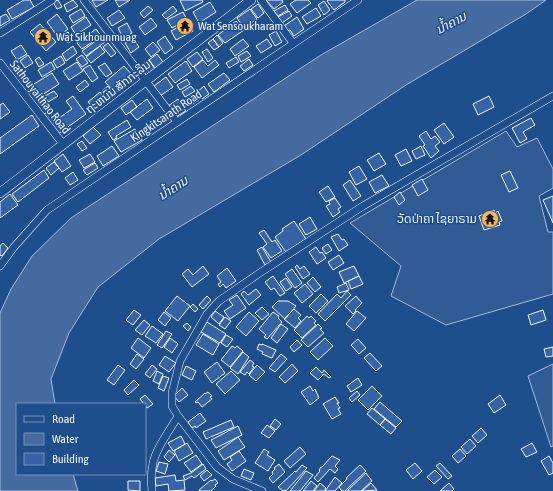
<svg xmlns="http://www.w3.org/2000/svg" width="553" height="491" font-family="'Asap Condensed','Noto Sans Lao',sans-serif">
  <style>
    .built { fill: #305b95; stroke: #a8bbd7 }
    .water { fill: #446ba0; stroke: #a8bbd7 }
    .building { fill: #3563a3; stroke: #f2f6ff }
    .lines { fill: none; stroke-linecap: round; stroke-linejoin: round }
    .minor-casing { stroke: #f2f6ff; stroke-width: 8 }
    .major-casing { stroke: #f2f6ff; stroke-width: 10 }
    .minor { stroke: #1f4e8c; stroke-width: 7 }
    .major { stroke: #1f4e8c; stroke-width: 9 }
    .labels { text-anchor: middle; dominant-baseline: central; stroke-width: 3; stroke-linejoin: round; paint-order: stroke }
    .poi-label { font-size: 12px; fill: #f2f6ff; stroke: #1f4e8c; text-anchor: start }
    .street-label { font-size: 12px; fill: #f2f6ff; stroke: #1f4e8c }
    .water-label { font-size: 13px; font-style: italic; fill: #f2f6ff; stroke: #1f4e8c }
  </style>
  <rect width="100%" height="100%" fill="#1f4e8c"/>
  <path class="built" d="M506,131L517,147L537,138L553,169V188L539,196L548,232H553V294L446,325L391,296L401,266L350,223Z
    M553,364V446L551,447L528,376Z"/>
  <path class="water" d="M417,0H546L526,14L406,85L301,155L159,239L98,287L69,333L51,379L55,404H17V474H73L78,491H0V313L11,289L32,256L71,218L321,55Z"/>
  <path class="building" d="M24,0H30L34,7L12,19L7,10Z
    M58,0L62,7L57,9L53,2Z
    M73,0L78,6L67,12L64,5Z
    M92,0H108L96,7Z
    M115,0H130L119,7Z
    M180,0H202L203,2L185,11Z
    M266,0H282L283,2L274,9Z
    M296,0H308L311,3L297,13L290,4Z
    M328,0H345V2L334,10L327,1Z
    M324,1L330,10L324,15L318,5Z
    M210,2L216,12L199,23L193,12Z
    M258,4L264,13L258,18L251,9Z
    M285,5L288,10L278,16L274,11Z
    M148,6L153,10L144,18L140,13Z
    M173,6L177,11L166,19L162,15Z
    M316,8L321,16L307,24L302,17Z
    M81,9L85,16L73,23L69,16Z
    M250,9L257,19L244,28L237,18Z
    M119,10L125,18L112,26L107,18Z
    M289,11L292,16L282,23L278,17Z
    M183,12L187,20L172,28L167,20Z
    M6,14L10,20L0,26V17Z
    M57,14L68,29L58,37L47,22Z
    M86,17L91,25L76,35L71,27Z
    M297,17L304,29L294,36L290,30L287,31L284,26Z
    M151,18L157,26L145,35L139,27Z
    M236,21L244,30L225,43L218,35Z
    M188,22L193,31L176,40L171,31Z
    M127,23L132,33L123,38L118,28Z
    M40,24L56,42L46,51L30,32Z
    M96,29L101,36L82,49L77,43Z
    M276,31L282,42L275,46L269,35Z
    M68,32L73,40L68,43L63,35Z
    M217,35L223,43L219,47L213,39Z
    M165,36L173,48L165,54L157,42Z
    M101,37L105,42L86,56L82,51Z
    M133,38L139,47L131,53L125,43Z
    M213,39L219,47L214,50L208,43Z
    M243,39L249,46L235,56L230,49Z
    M267,39L272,46L261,53L256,46Z
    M153,42L160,50L151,57L145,49Z
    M108,43L116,53L111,57L103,47Z
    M21,45L27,54L17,60L11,51Z
    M73,46L77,53L66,61L62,54Z
    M100,46L105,52L91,63L86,57Z
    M207,49L213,58L208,62L202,52Z
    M247,51L251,56L241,62L238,56Z
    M197,52L203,59L193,67L187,59Z
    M157,54L163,62L155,68L149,60Z
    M28,55L33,63L25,68L20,61Z
    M82,55L88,63L82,67L76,59Z
    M61,56L65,63L57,68L53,61Z
    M39,57L44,64L39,67L35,60Z
    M236,57L239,62L229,68L226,63Z
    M249,59L253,65L244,71L240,66Z
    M149,60L155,69L146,75L140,66Z
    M203,60L208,66L215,60L219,65L202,78L194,67Z
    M186,61L192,71L175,83L168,74Z
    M51,62L55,69L42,77L38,70Z
    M77,62L83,71L69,80L63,71Z
    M105,63L112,73L106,77L98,67Z
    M90,65L98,78L92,82L83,69Z
    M124,66L134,77L115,93L105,82Z
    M52,73L59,84L36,99L29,87Z
    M224,73L230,80L214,92L208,84Z
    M166,77L173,87L160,96L154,86Z
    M187,79L190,84L180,90L177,85Z
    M85,80L89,85L80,92L76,87Z
    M108,86L115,95L108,100L102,91Z
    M191,86L195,91L185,97L182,92Z
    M204,86L209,94L202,99L197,92Z
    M54,91L58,96L48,102L45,96Z
    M100,92L106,99L93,108L88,102Z
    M195,94L199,100L189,106L185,100Z
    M73,96L86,114L58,134L44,114L49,111L56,120L72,109L66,101Z
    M489,96L494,107L478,115L473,104Z
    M147,99L153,108L137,120L130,112Z
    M178,99L186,111L176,117L168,106Z
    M132,100L137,107L126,115L121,108Z
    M3,103L10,112L0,119V105Z
    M32,115L39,126L0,154V138Z
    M531,118L535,125L523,132L527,139L520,143L512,128Z
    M127,120L131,127L116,136L117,138L113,140L108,132Z
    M444,123L454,137L444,144L434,130Z
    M93,127L101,135L90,144L83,136Z
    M135,129L142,140L121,152L114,141Z
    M426,131L431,139L435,136L440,142L435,146L439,151L431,158L423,146L425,145L419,136Z
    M82,141L87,148L82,151L77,144Z
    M112,146L119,156L103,166L97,156Z
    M421,146L425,155L416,159L412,151Z
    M406,149L412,161L401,166L395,155Z
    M379,153L386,164L374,171L367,160Z
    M63,154L71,166L62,172L54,161Z
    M90,154L95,162L84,168L79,160Z
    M54,162L59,168L51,175L46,168Z
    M95,163L98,168L87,175L83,170Z
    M359,166L367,179L356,185L349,172Z
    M44,170L49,178L18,202L12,194Z
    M510,171L518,188L509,192L501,175Z
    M73,172L78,180L70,185L65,178Z
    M382,175L389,186L375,193L369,182Z
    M422,179L428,190L418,196L412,185Z
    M350,180L361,196L353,201L343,185Z
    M328,186L335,197L326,202L319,192Z
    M400,192L405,200L399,205L394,197Z
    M10,194L18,205L0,218V202Z
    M553,196V223L543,200Z
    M335,198L341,207L338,209L340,212L333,217L326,206L330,204L329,201Z
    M494,210L495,213L498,211L502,221L499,222L500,225L484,230L479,216Z
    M310,217L317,229L306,235L299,224Z
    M294,221L306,239L286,252L275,237L283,231L282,229Z
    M264,230L272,242L275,240L282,251L271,258L263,247L267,244L259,233Z
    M338,234L342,240L344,239L348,245L339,251L331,237Z
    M3,243L8,248L2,256L0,255V246Z
    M328,244L332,250L326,254L322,248Z
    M262,247L271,262L265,265L257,250Z
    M316,247L320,253L322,252L326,258L317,264L309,252Z
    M339,255L344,263L333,270L328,262Z
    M297,265L300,269L304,266L310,274L303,279L295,267Z
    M203,266L209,274L192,287L182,274L188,269L193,275Z
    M354,266L359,276L344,283L339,272Z
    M227,268L236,281L226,288L223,284L220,287L218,284L221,282L217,276Z
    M292,269L302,283L295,288L285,274Z
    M273,276L285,293L280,296L274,288L271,290L265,282Z
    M359,276L363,284L351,289L348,281Z
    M313,277L321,287L315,292L307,283Z
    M286,278L292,287L286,291L280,282Z
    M346,283L349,290L339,293L337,287Z
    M305,284L313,294L302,303L294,293Z
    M256,289L261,295L249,305L241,294L244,291L248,295Z
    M347,291L351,295L325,321L318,314L337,294L341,298Z
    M321,294L328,301L316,313L309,306Z
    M237,295L246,308L230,319L224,311L233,305L229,300Z
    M177,296L190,306L178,321L165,311Z
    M207,296L211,300L203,309L199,305Z
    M356,296L362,303L355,310L356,311L353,314L345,306Z
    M278,301H288L296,306L285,319L272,307Z
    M193,304L198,309L195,312L190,307Z
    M262,307L269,314L262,320L255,313Z
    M294,309L301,315L298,318L301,321L295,328L284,319Z
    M134,310L141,315L133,325L126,320Z
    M543,310L546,320L531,325L528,315Z
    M215,311L224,317L219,324L211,317Z
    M357,311L366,318L354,331L346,324Z
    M164,312L171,318L165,326L158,320Z
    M249,312L259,321L246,336L236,327Z
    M273,312L279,316L278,318L282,322L267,339L264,337L266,335L259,329Z
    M307,316L309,318L311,316L316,321L314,323L316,325L302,338L294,330Z
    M225,317L231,321L225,329L219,325Z
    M144,320L150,325L142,335L135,330Z
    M207,322L226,334L220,343L201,332Z
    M187,323L191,327L188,331L183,326Z
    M281,324L288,329L277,343L271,338Z
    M318,324L322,328L320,329L324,333L308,347L301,340Z
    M152,326L163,334L156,343L145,336Z
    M166,331L172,334L162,348L157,345Z
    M203,334L219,344L213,355L196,345Z
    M226,335L233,339L227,347L221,343Z
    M138,338L151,348L144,358L131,348Z
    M170,338L178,344L172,353L164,347Z
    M325,338L333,346L318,360L310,352Z
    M358,339L366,348L359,354L351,345Z
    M297,340L302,345L294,352L290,347Z
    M259,344L262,345V344L276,350L272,358L262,354L263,352L257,349Z
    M232,346L235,348L237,346L243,351L230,367L221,360Z
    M553,347V356L546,357L544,349Z
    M243,352L249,357L238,374L230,368Z
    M370,353L382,366L376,371L364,358Z
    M137,354L144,359L136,369L130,364Z
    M281,354L287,359L275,372L269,368Z
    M165,356L176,363L169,372L159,365Z
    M250,360L254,363L252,366L254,367L249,374L247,372L245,375L240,372Z
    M217,362L225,373L212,383L204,372Z
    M292,364L298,371L285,383L279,377Z
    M118,365L125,370L114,385L107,380Z
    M152,365L157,369L150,378L145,374Z
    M257,365L265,372L256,381L249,375Z
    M186,366L196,371L192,380L182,375Z
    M316,367L322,373L324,370L331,377L329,378L324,374L318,380L310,373Z
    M157,371L163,374L159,384L153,381Z
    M231,371L240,380L225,394L216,384Z
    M163,376L169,378L164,391L158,388Z
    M358,378L362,385L351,392L347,386Z
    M134,380L139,385L128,395L124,390Z
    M310,386L313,391L315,389L319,398L310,405L301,392Z
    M372,386L382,396L368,410L358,400Z
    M182,388L188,395L179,402L174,396Z
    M357,391L360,395L352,402L349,398Z
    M208,392L212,396L210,397L212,399L202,407L198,402L196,403L195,402L205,393V394Z
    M145,395L153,404L147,408L140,399Z
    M500,395L506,405L494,413L488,404Z
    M335,397L339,403H337L340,408L338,409L341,414L332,419L323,404Z
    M380,402L402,421L396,427L374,409Z
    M372,408L385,419L380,425L367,414Z
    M200,413L206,421L196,428L195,426L192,428L188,422Z
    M275,419L281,424L276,430L270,426Z
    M385,419L396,428L391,434L380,425Z
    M231,420L234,427L206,439L203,432Z
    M267,425L275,431L269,438L261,433Z
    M238,426L242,435L216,448L211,440Z
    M481,428L487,435L478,443L472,436Z
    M181,436L185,444L173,451L168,443Z
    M238,437L245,447L224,460L218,451Z
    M470,439L476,446L467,454L461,447Z
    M187,443L193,453L179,461L174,451Z
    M532,443L537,452L526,457L521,449Z
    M300,447L306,454L290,468L284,461Z
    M264,449L269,452L267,455L275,460L268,471L255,463Z
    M460,449L466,456L458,463L452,456Z
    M169,450L175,455L169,462L164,457Z
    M239,451L246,461L232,471L227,464L232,460L230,457Z
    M196,455L202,464L191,472L184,463Z
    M332,456L340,460L335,466L338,469L335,473L330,469L318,482L314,478L320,471L319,470L321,467H322Z
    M549,456L553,463V473L549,475L541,461Z
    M159,462L168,464L165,474L156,471Z
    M415,463L422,471L413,479L406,470Z
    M440,463L452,476L448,479L436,466Z
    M203,464L206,469L194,478L192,476L185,480L183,476L191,473Z
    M279,464L285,472L273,483L269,478L273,474L272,472L275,469L274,468Z
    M302,465L307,468L286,491L284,490L283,491L278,487L295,471L296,472Z
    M360,465L366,471L345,491H342L339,487L347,479L346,478Z
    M244,469L254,473L251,480L241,476Z
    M207,470L212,475L204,481L200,476Z
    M435,470L442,477L434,484L427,477Z
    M306,471L313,475L300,491H290Z
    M366,473L372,481L361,491H347Z
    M175,475L176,481L184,480L185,490L169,491L168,484L156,486L155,478Z
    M335,477L342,483L335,491H325Z
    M215,479L218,483L215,485L216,486L211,491H200L199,490L211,480L212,481Z
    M128,481H140V491L128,490Z
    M311,481L317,486L313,491H303Z
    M320,483L326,488L324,491H314Z
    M371,483L377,490L362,491Z
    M449,483L454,489L452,491H440Z"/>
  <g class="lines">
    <g class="minor-casing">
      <path id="minor" d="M84,0L177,122
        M261,0L293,43
        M0,33L52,0
        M0,63L63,144
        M0,266L14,247L47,210L358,0
        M152,491C151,482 151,472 153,463C156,448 170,430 178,416
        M262,491L233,479L217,467L178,416L172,406V393L180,361L207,314L219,301L258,274L363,206L553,96"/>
    </g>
    <g class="major-casing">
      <path id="major" d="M0,193L251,0"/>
    </g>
    <use href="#minor" class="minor"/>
    <use href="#major" class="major"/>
  </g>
  <defs>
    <g id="temple-disc" transform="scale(0.9)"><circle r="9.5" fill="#ffb74d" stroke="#1f4e8c"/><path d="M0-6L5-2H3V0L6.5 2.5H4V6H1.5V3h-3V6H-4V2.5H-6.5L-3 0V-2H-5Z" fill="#111"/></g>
  </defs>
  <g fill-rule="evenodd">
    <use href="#temple-disc" x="185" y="26"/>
    <use href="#temple-disc" x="43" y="37"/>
    <use href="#temple-disc" x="490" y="219"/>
  </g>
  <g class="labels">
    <g class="poi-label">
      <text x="198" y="26">Wat Sensoukharam</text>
      <text x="56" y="37">Wat Sikhounmuag</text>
      <text x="477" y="219" text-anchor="end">ວັດປ່າຄາ ໄຊຍາຣາມ</text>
    </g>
    <g class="street-label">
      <text transform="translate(118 87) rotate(-38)">ຖະຫນົນ ສັກກະລິນ</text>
      <text transform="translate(40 97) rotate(52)">Sathouyaithao Road</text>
      <text transform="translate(166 116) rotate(-34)">Kingkitsarath Road</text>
    </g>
    <g class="water-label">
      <text transform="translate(451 23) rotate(-28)">ນ້ຳຄານ</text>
      <text transform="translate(173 188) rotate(-33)">ນ້ຳຄານ</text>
    </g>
  </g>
  <rect x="16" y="403" width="130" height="72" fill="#1f4e8c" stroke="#7391ba"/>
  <rect x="24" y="416" width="20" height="6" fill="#1f4e8c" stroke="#7391ba"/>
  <text x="52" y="423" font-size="12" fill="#f2f6ff">Road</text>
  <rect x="24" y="433" width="20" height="12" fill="#446ba0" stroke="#7391ba"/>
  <text x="52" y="443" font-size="12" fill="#f2f6ff">Water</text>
  <rect x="24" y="453" width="20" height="12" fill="#3563a3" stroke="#7391ba"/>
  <text x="52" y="463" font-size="12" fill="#f2f6ff">Building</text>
</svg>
